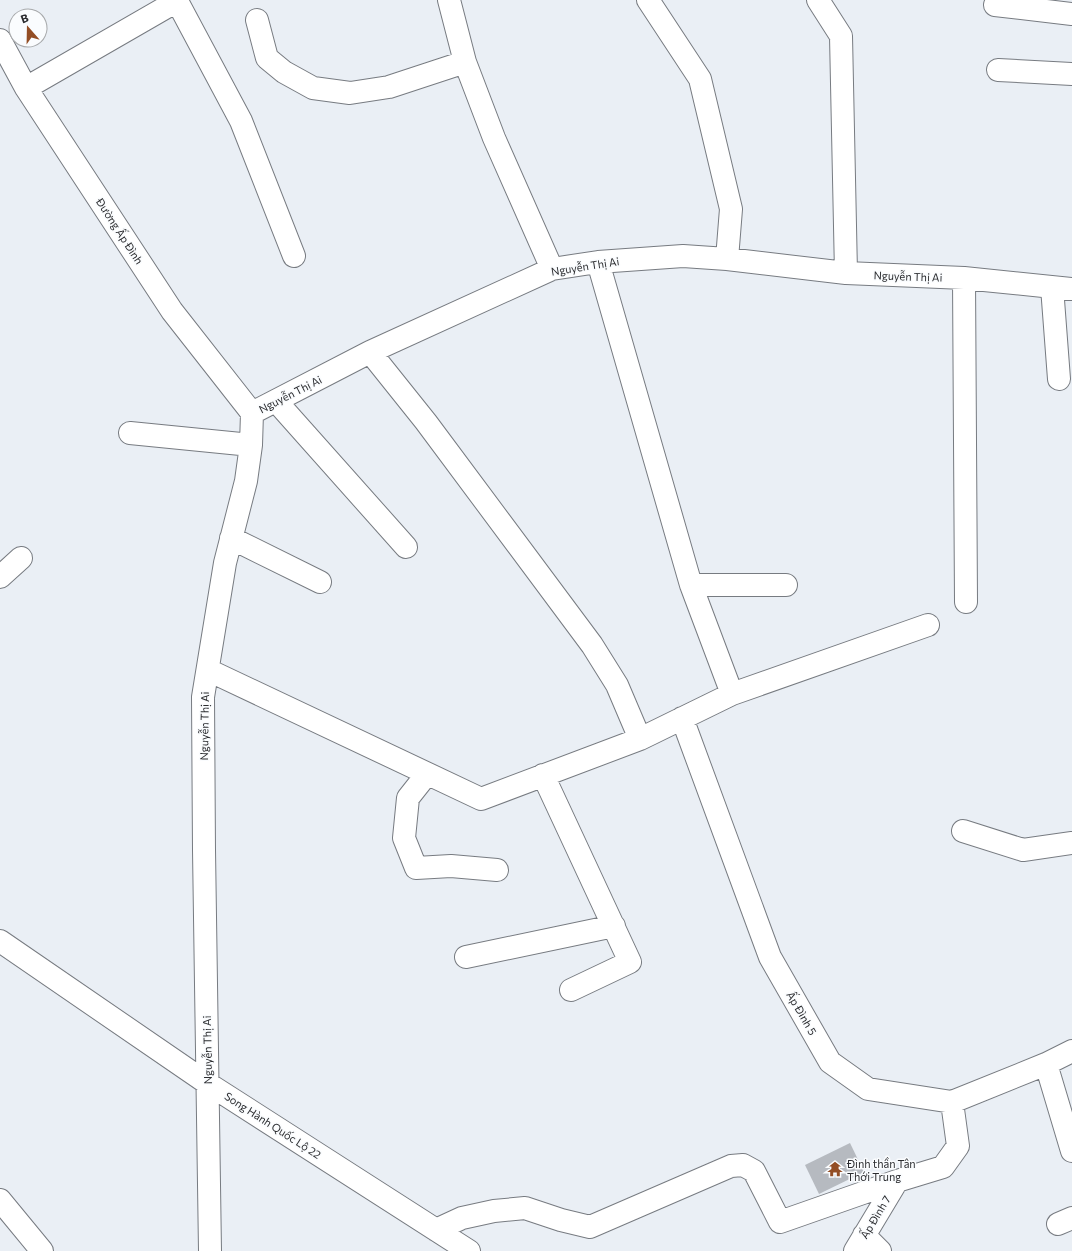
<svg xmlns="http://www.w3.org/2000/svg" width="1072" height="1251" font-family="Commissioner,sans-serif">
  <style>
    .building { fill: #b6bac0 }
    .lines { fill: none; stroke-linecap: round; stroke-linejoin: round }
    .minor-casing { stroke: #777b81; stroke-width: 24 }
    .minor { stroke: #fff; stroke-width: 22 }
    .labels { text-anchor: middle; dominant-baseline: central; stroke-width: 3; stroke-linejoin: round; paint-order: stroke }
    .street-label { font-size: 11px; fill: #2b2c2f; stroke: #fafcfe }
    .poi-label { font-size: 11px; fill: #2b2c2f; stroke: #fafcfe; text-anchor: start }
  </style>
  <rect width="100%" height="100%" fill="#eaeff5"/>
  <path class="building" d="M850,1143L864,1172L819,1194L805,1165Z"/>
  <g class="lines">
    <g class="minor-casing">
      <path id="minor" d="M449,0L465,62L494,138L552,269
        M648,0L700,79L731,209L727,259
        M818,0L841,36L846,273
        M995,5L1072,14
        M257,20L267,58L284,72L313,88L350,93L389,87L465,62
        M0,40L26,88L172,311L252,413
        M998,70L1072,74
        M26,88L177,1L241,121L294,256
        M598,262L691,585L732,694L928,625
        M964,278L966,602
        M1052,287L1059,379
        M370,352L426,422L592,645L617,685L640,739
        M276,401L406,547
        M252,413L370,352L552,269L598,262L683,256L727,259L846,273L964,278L1072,289
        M130,433L251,445
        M231,538L320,582
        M0,577L21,558
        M691,585H786
        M208,670L481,799L640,739L732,694
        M682,718L770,957L830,1062L868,1089L952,1102L1046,1064L1072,1051
        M427,774L408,798L404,838L416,868L451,866L497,870
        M543,775L630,962L571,990
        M963,831L1023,850L1072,843
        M0,941L207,1083L469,1251
        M466,957L614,926
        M1046,1064L1072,1151
        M0,1200L42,1251
        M1058,1224L1072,1218
        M436,1230L462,1218L494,1211L525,1208L561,1220L590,1227L731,1166L743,1165L754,1171L780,1222L897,1181
        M864,1235L880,1251
        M210,1251L204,850L203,697L225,563L246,481L251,445L252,413
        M855,1251L897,1181L943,1167L958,1146L952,1102"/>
    </g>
    <use href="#minor" class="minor"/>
  </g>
  <defs>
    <g id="temple-bare" transform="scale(1.2)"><path d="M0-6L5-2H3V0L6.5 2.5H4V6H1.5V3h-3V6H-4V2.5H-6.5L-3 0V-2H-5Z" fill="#934d24" stroke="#fafcfe" stroke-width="2.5" paint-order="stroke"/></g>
  </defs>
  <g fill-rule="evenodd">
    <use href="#temple-bare" x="835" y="1169"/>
  </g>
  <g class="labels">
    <g class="street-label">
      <text transform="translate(120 231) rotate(57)">Đường Ấp Đình</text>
      <text transform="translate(585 266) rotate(-9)">Nguyễn Thị Ai</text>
      <text transform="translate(908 276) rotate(2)">Nguyễn Thị Ai</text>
      <text transform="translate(290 394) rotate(-27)">Nguyễn Thị Ai</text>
      <text transform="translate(204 726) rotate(-89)">Nguyễn Thị Ai</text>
      <text transform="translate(802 1013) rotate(60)">Ấp Đình 5</text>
      <text transform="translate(207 1050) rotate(-91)">Nguyễn Thị Ai</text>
      <text transform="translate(273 1125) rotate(33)">Song Hành Quốc Lộ 22</text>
      <text transform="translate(875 1217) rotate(-59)">Ấp Đình 7</text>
    </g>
    <g class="poi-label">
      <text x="847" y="1163">Đình thần Tân<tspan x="847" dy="13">Thới Trung</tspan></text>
    </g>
  </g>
  <g transform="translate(28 28) rotate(340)"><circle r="19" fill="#fafcfe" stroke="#a7a9ab"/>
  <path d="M0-3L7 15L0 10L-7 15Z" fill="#934d24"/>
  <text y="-6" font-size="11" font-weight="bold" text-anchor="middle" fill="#2b2c2f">B</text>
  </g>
</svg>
